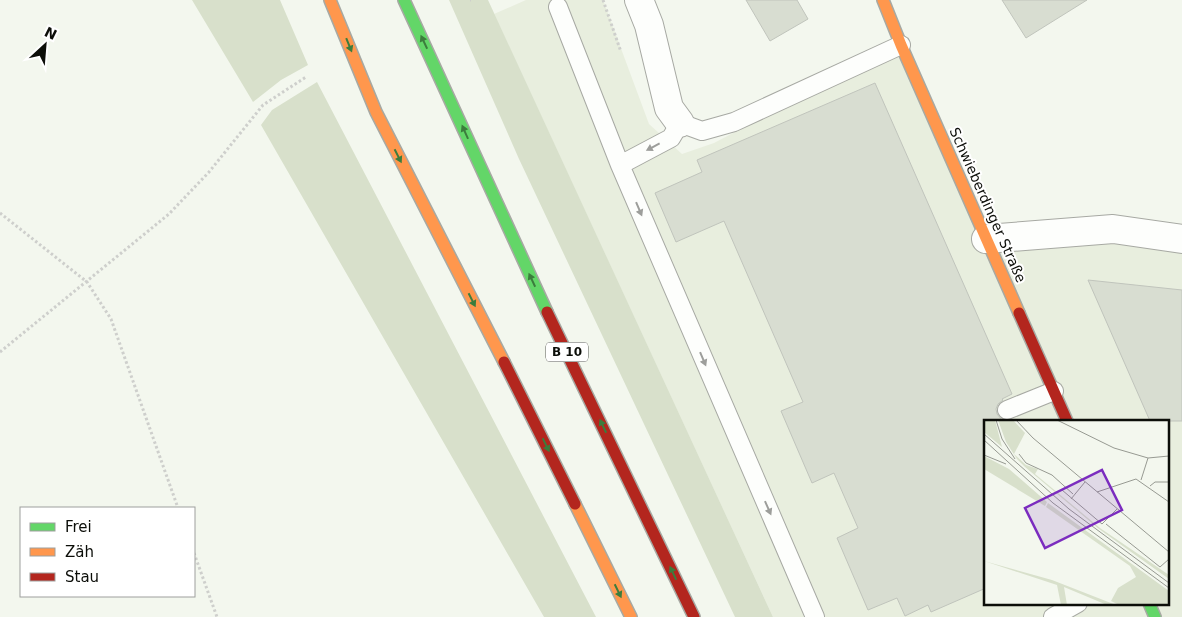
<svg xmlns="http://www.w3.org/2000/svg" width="1182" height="617" font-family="'DejaVu Sans',sans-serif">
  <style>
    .built { fill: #e8eede; fill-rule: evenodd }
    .green { fill: #d8e0cb }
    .building { fill: #d8ddd1; stroke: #c0c4bc }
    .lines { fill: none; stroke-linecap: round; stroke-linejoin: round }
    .lane-casing { stroke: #a7a9a3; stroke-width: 20 }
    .street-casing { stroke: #a7a9a3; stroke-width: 30 }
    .fast-casing { stroke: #a7a9a3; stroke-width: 14 }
    .slow-casing { stroke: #a7a9a3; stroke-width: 14 }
    .jam-casing { stroke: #a7a9a3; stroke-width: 14 }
    .path { stroke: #cecfcc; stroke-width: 3; stroke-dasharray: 2.5 2.5; stroke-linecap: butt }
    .lane { stroke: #fdfefc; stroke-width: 18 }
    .street { stroke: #fdfefc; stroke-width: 28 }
    .fast { stroke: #63d668; stroke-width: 11 }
    .slow { stroke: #ff974d; stroke-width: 11 }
    .jam { stroke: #b3261e; stroke-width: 11 }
    .oneway { fill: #3c7c3d }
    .oneway2 { fill: #9d9e9b }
    .labels { text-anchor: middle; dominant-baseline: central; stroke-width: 4; stroke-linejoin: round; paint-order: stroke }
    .shield { fill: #fff; stroke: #555653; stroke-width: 1 }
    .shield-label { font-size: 12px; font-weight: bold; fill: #0c0e09 }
    .street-label { font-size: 14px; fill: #0c0e09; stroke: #fff }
    .inset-road { fill: none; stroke: #979a92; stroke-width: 1 }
    .view { fill: #7b2cbf; fill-opacity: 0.15; stroke: #7b2cbf; stroke-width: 2.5 }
    .inset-edge { fill: none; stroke: #0c0e09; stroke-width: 2.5 }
  </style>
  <rect width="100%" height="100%" fill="#f3f7ee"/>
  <path class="built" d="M526,0H603L649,124L682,154L714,143L901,45L986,239H1182V617H773L494,14ZM986,421H1168V603H986Z"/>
  <path class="green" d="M192,0H280L308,65L281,80L253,102Z
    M449,0H488L773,617H735L519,159Z
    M317,82L596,617H544L261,125L272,110Z"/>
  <path class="building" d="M746,0H797L808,19L770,41Z
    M1002,0H1087L1026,38Z
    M875,83L1012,394L1002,399L1003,400L998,404L996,409L997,414L1001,419L1012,421H986V588L931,612L928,605L905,616L897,598L868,610L837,538L858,528L834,473L812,483L781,411L803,402L724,221L676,242L655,193L702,172L697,160Z
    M1088,280L1182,290V421H1150Z"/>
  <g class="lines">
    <g class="lane-casing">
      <path id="lane" d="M558,7L620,165L815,617
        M620,165L671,138L680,123L702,131L734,122L901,45
        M1007,410L1054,391
        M1053,617L1078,603"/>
    </g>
    <g class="street-casing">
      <path id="street" d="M639,0L649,25L669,108L680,123
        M986,239L1113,229L1182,239"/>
    </g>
    <g class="fast-casing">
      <path id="fast" d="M404,0L547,312
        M1149,603L1155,617"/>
    </g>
    <g class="slow-casing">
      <path id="slow" d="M330,0L376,112L504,362
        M883,0L901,45L1019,313
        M575,504L631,617"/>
    </g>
    <g class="jam-casing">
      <path id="jam" d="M547,312L694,617
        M1019,313L1067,421
        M504,362L575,504"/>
    </g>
    <path class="path" d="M470,0H471
      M603,0L621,52
      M0,213L87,282L111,319L178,508
      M0,352L169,214L209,172L263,105L306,77
      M194,553L217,617"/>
    <use href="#lane" class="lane"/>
    <use href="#street" class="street"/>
    <use href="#fast" class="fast"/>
    <use href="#slow" class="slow"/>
    <use href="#jam" class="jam"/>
  </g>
  <defs><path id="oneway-solid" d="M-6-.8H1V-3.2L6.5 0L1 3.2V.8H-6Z" transform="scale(1.25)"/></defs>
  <g class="oneway">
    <use href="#oneway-solid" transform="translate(424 42) rotate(-115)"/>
    <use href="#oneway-solid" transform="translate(349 45) rotate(68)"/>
    <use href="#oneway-solid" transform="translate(465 132) rotate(-114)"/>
    <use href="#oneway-solid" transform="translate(398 156) rotate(63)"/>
    <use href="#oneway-solid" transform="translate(532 280) rotate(-115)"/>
    <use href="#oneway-solid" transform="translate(472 300) rotate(63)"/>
    <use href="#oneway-solid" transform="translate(603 426) rotate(-115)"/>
    <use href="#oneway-solid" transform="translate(546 445) rotate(64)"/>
    <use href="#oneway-solid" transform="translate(673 573) rotate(-115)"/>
    <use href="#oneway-solid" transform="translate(618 591) rotate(64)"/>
  </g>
  <g class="oneway2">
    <use href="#oneway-solid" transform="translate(653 147) rotate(152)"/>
    <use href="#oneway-solid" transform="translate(639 209) rotate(67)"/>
    <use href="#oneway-solid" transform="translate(703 359) rotate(67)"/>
    <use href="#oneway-solid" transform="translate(768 508) rotate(66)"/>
  </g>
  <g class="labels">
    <rect class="shield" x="546" y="342.5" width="42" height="19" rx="4"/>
    <g class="shield-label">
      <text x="567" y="352">B 10</text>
    </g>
    <g class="street-label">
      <text transform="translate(988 205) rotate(66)">Schwieberdinger Straße</text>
    </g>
  </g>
  <g transform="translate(984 420)">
    <rect width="185" height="185" fill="#f3f7ee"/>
    <path d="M0,0H11L18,27L0,12ZM14,0H29L41,13L30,34L42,45L54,49L51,54L74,73L116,108L185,155V159L115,109L41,47L33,39L22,22ZM0,36L25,49L63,82L61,86L0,49ZM64,83L185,171V185H135L127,181L134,168L152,157L146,146L62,87ZM0,141L68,160L132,185H123L80,167L83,185H77L73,165Z" fill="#d8e0cb"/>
    <path class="inset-road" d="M12,0L18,19L31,39M32,0L49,18L185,132M73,0L130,28L164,38L185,36M0,14L85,89L185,163M0,20L69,83L185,168M35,34L42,43L68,55L89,74M0,35L22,44M157,60L164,38M166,66L171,62H185M78,70L118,104L133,89M113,72L152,59L185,82M87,79L101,62M122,104L176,147L185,139"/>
    <path class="view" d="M118,50L138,90L61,128L41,88Z"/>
    <rect width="185" height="185" class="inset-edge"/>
  </g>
  <rect x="20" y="507" width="175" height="90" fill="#ffffff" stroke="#9e9f9d"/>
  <rect x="30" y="523" width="25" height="8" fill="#63d668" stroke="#9e9f9d"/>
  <text x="65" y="532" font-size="15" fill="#0c0e09">Frei</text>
  <rect x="30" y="548" width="25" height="8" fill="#ff974d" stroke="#9e9f9d"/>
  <text x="65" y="557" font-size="15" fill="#0c0e09">Zäh</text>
  <rect x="30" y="573" width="25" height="8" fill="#b3261e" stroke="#9e9f9d"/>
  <text x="65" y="582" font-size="15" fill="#0c0e09">Stau</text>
  <g transform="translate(45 45) rotate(26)" stroke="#ffffff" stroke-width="4" paint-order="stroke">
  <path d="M0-4L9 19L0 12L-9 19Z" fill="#0c0e09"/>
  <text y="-8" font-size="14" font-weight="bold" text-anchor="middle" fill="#0c0e09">N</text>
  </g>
</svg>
